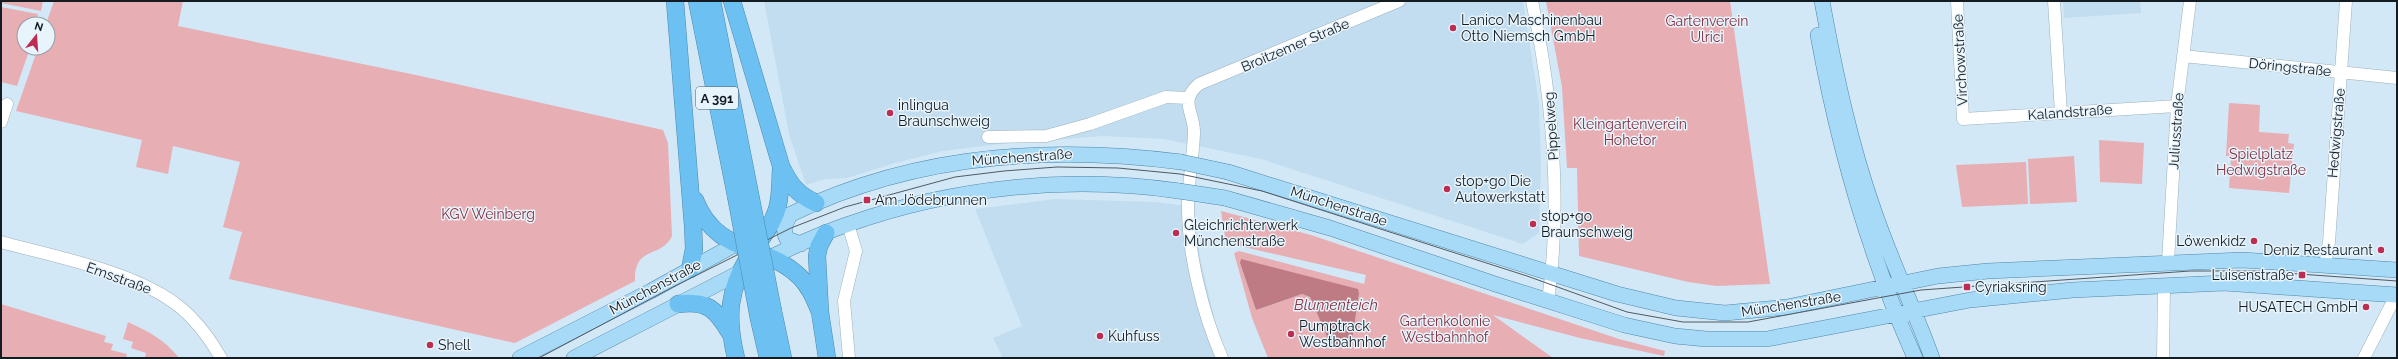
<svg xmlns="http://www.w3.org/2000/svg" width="2398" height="359" font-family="Raleway,sans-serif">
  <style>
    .built { fill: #c1ddef }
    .green { fill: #e7aeb4; fill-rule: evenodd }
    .water { fill: #be7b84 }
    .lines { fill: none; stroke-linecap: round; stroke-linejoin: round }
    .minor-casing { stroke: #9cb0bc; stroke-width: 13 }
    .major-casing { stroke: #4e87a9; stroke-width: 16 }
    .highway-casing { stroke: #4e87a9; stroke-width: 18 }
    .minor { stroke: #fff; stroke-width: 12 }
    .major { stroke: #a7daf7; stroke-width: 15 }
    .highway { stroke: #6dc1f2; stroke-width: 17 }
    .tram { stroke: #4f5a62; stroke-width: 1 }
    .major-bridge-casing { stroke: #4e87a9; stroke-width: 16; stroke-linecap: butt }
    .highway-bridge-casing { stroke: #4e87a9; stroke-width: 18; stroke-linecap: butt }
    .major-bridge { stroke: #a7daf7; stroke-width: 15 }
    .highway-bridge { stroke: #6dc1f2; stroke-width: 17 }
    .poi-dot { fill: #bd2d52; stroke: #e8f4fc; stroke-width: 1.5 }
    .labels { text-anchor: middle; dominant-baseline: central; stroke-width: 3; stroke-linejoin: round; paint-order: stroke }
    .shield { fill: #e8f4fc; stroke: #545d63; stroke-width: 1 }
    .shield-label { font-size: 13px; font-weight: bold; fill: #151c21 }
    .poi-label { font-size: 14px; fill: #151c21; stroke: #e8f4fc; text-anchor: start }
    .park-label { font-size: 14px; fill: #812f3f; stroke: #e8f4fc }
    .street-label { font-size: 14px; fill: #151c21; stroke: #e8f4fc }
    .water-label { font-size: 15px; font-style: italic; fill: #853343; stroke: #e8f4fc }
  </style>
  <rect width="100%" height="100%" fill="#d3e8f6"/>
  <path class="built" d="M764,1H1523L1539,103L1541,167L1539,233L1523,244L1261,159L1164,139L1103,136L999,144L943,151L895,163L847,178L825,179L806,185L789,134Z
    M2063,1H2140L2141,13L2064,18Z
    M1055,199L1155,202L1194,207L1200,257L1219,338L1229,358H1003L993,338L1022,326L975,209Z"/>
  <path class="green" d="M1,1H43L41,11L1,3Z
    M54,1H183L178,26L416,75L663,130L668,143L672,236C661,259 634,245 635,281L515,343L229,279L242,232L223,227L240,162L173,146L168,174L136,167L142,140L16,111L38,48H48V24H46Z
    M1546,1H1730L1770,284L1716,286L1688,282L1579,256L1577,168H1567L1562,87Z
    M1,7L38,14L36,24H24V48H30L17,86L1,82Z
    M2229,103L2260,105L2259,132L2289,134L2288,143L2294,144L2289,193L2229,188L2231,157L2226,156Z
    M2099,140L2144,143L2142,184L2100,182Z
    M2074,156L2077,202L2030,204L2028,159Z
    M2026,162L2028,204L1962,207L1956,165Z
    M1221,211L1311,235L1619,339L1665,351L1664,356L1580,338L1493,315L1553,358H1268L1252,318L1234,253L1239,251L1364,284L1366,275L1231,244L1225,236ZM1240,263L1359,294L1351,347L1349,349L1330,344L1310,297L1302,294L1256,310Z
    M1,304L106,336L104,342L113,344L111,350L127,354L126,358H1Z
    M128,322C148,331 165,340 179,358H145L146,353L131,348L133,342L123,339Z"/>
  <path class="water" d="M1241,259L1358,289L1359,294L1351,347L1349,349L1330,344L1310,297L1302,294L1256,310L1240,263Z"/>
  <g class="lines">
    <g class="minor-casing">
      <path id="minor" d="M1532,1C1553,100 1562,200 1548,301
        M1957,1L1963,119L2177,106
        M2054,1L2061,113
        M2183,56L2397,78
        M1,122L7,104
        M988,137L1046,136L1090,124L1166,97L1188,98
        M848,224L856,251L844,301L849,358
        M1,242C56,257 138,272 181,308C198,322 210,339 221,358
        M2168,262L2177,106L2190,1
        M2325,265L2329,242L2346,1
        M1222,358C1203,314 1188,255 1188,207C1188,182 1193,158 1194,134C1195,112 1178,102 1199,84L1399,1
        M2163,358L2164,287
        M2364,358L2390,307L2397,297"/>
    </g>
    <g class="major-casing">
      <path id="major" d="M1822,1C1835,72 1850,143 1874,211C1891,261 1914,308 1932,358
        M1818,35C1838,146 1869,255 1915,358
        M1228,172L1617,294L1676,308L1725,313L1787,307L1938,276L1988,271L2242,260L2397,270
        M1225,198L1330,228L1495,284L1624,325L1675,336L1706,339H1767L1970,300L2073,290L2224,283L2397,295
        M790,215C785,225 782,229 787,239L801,244
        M764,228C895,156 1036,144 1181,162
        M520,358L651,291L745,239
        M574,358C628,330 683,302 737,274C774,256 810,237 849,224C954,187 1069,175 1179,191"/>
    </g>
    <g class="highway-casing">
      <path id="highway" d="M675,1L693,226L694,249L690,269
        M697,1L736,196
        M712,1L749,189
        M732,1L781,166C790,185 797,194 816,203
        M695,200C717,256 764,242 800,277C810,287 815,300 820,312
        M826,233L819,246L817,256L820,312L827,358
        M678,304C707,300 716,309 730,333
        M773,311L783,358
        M759,319L768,358
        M736,358C726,317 728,289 751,253C760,239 771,228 776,212C781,199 780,183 781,169"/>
    </g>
    <use href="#minor" class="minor"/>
    <use href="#major" class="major"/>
    <use href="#highway" class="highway"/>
    <path class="tram" d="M539,358L671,288L791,228L845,207L955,177L1004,171L1057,167L1118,168L1180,174L1262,191L1527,276L1627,312L1683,322H1748L1921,290L2190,271H2257L2397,281"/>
    <g class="major-bridge-casing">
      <path id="major-bridge" d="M1181,162L1228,172
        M1179,191L1225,198"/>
    </g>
    <g class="highway-bridge-casing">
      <path id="highway-bridge" d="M749,189L773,311
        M736,196L759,319"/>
    </g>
    <use href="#major-bridge" class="major-bridge"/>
    <use href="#highway-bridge" class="highway-bridge"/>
  </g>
  <g class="poi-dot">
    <circle cx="1453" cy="28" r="4"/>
    <circle cx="890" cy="113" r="4"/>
    <circle cx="1447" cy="189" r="4"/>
    <rect x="863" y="196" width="8" height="8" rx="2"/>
    <circle cx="1533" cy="224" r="4"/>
    <circle cx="1176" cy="233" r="4"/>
    <circle cx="2254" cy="241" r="4"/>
    <circle cx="2381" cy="250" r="4"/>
    <rect x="2298" y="271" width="8" height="8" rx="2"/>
    <rect x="1963" y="283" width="8" height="8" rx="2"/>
    <circle cx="2366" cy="307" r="4"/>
    <circle cx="1291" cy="334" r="4"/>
    <circle cx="1100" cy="336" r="4"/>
    <circle cx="430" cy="345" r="4"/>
  </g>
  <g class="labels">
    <rect class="shield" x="696" y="87" width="42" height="22" rx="3"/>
    <g class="shield-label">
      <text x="717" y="98">A 391</text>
    </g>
    <g class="poi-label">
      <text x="1461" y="20">Lanico Maschinenbau<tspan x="1461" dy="16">Otto Niemsch GmbH</tspan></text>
      <text x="898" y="105">inlingua<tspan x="898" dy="16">Braunschweig</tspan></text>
      <text x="1455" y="181">stop+go Die<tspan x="1455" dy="16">Autowerkstatt</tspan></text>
      <text x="875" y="200">Am Jödebrunnen</text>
      <text x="1541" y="216">stop+go<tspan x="1541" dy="16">Braunschweig</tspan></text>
      <text x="1184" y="225">Gleichrichterwerk<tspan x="1184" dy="16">Münchenstraße</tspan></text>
      <text x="2246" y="241" text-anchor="end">Löwenkidz</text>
      <text x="2373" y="250" text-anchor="end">Deniz Restaurant</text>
      <text x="2294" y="275" text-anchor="end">Luisenstraße</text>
      <text x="1975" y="287">Cyriaksring</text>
      <text x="2358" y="307" text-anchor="end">HUSATECH GmbH</text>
      <text x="1299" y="326">Pumptrack<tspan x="1299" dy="16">Westbahnhof</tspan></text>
      <text x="1108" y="336">Kuhfuss</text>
      <text x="438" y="345">Shell</text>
    </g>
    <g class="park-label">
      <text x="1707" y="21">Gartenverein<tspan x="1707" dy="16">Ulrici</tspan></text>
      <text x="1630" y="124">Kleingartenverein<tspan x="1630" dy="16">Hohetor</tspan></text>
      <text x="2261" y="154">Spielplatz<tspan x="2261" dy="16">Hedwigstraße</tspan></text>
      <text x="488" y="214">KGV Weinberg</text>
      <text x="1445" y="321">Gartenkolonie<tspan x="1445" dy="16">Westbahnhof</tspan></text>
    </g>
    <g class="street-label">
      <text transform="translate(1295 45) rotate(-23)">Broitzemer Straße</text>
      <text transform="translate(1960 60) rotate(-93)">Virchowstraße</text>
      <text transform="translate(2290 67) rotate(6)">Döringstraße</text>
      <text transform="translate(2070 112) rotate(-4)">Kalandstraße</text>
      <text transform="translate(1551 126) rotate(-94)">Pippelweg</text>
      <text transform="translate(2176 131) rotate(-86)">Juliusstraße</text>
      <text transform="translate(2336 133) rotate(-85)">Hedwigstraße</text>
      <text transform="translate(1022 157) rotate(-4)">Münchenstraße</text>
      <text transform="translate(1339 206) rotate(18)">Münchenstraße</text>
      <text transform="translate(119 278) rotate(20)">Emsstraße</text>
      <text transform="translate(655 287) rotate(-28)">Münchenstraße</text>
      <text transform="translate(1791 304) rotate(-9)">Münchenstraße</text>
    </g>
    <g class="water-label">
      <text x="1336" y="305">Blumenteich</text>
    </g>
  </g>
  <rect width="2398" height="359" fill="none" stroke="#151c21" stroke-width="4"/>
  <g transform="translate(36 36) rotate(17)"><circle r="19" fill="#e8f4fc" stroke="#949ea4"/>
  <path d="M0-3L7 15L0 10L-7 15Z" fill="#bd2d52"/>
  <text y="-6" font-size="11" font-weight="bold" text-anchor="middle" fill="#151c21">N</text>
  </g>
</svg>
